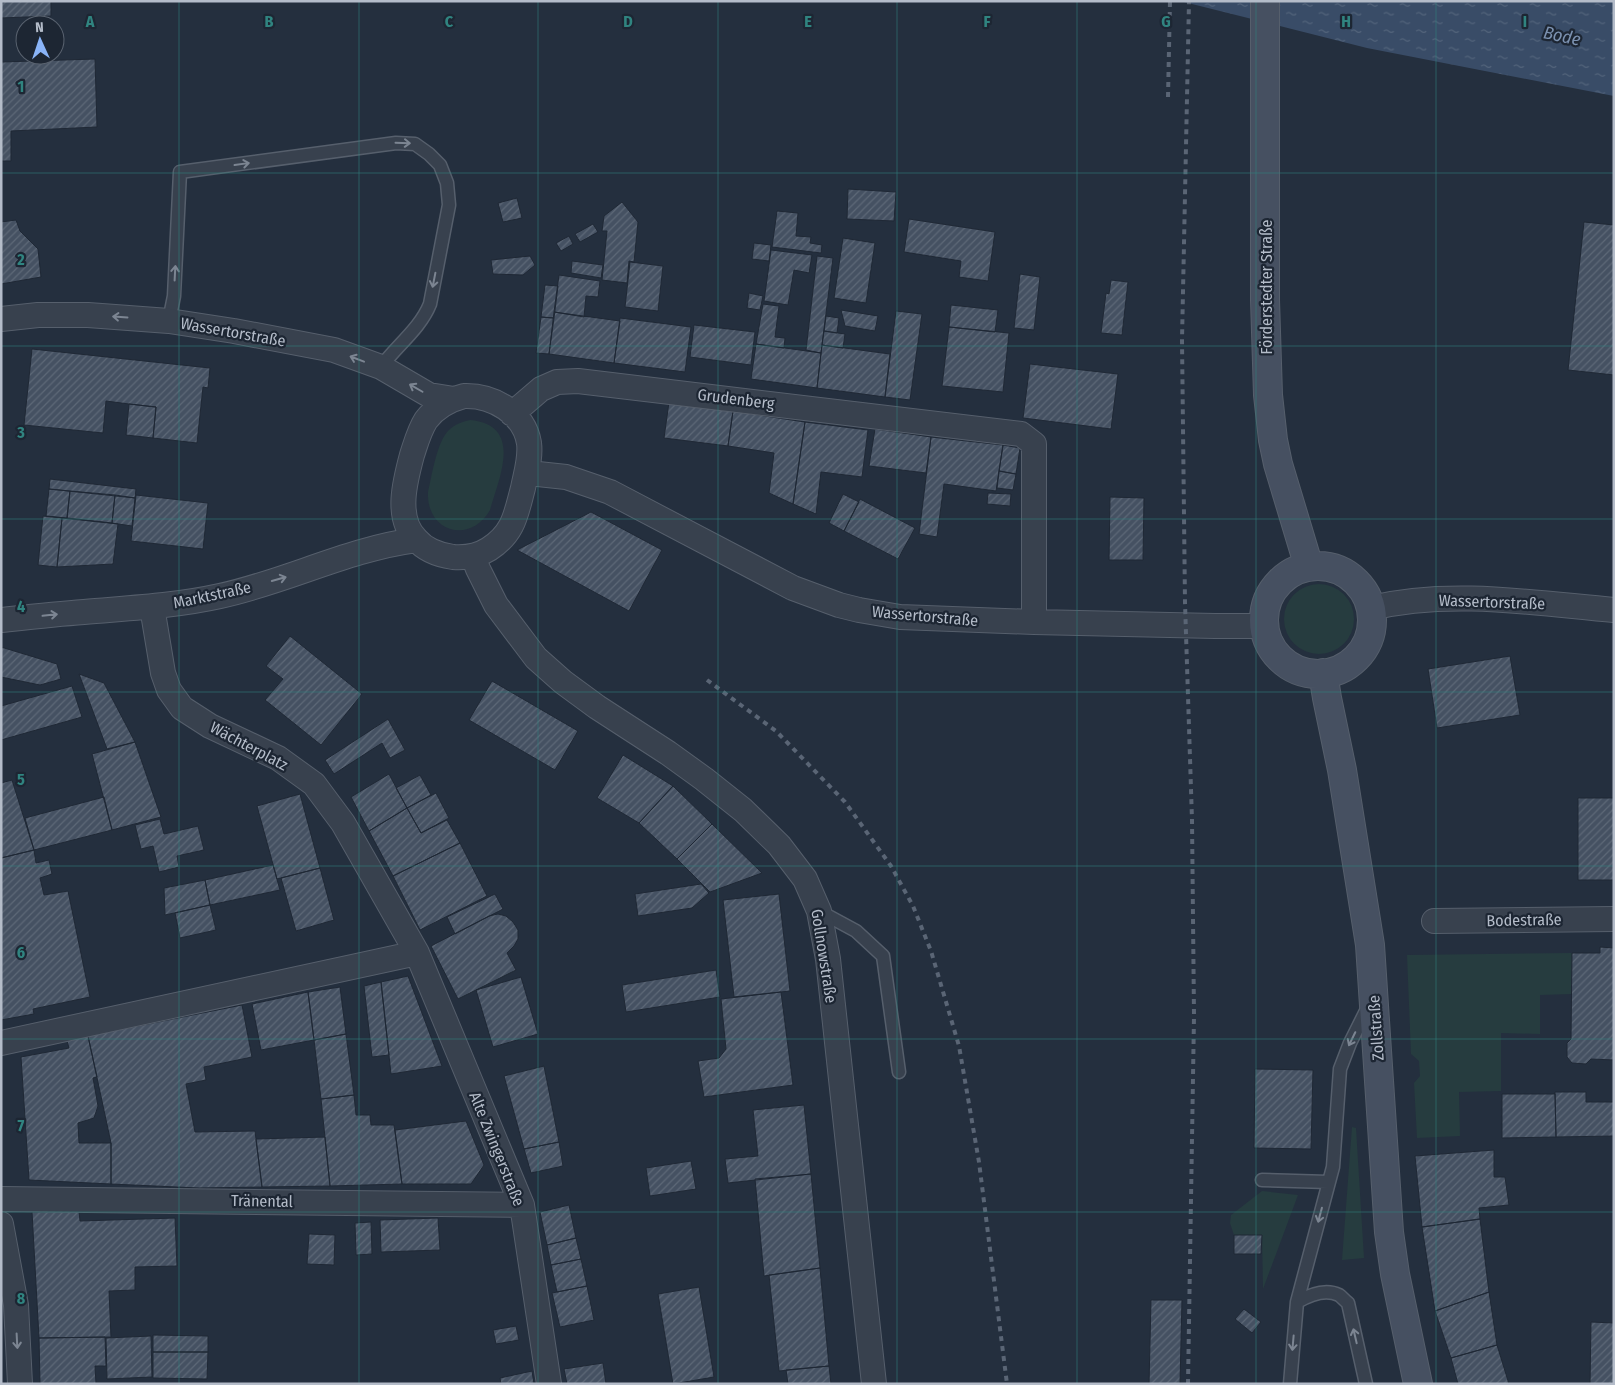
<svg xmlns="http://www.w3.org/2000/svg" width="1615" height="1385" font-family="'Fira Sans Condensed',sans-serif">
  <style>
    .grass { fill: #263c3f }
    .water { fill: url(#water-ripples) }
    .building { fill: url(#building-hatch); stroke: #1f2835 }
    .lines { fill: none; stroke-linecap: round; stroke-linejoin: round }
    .lane-casing { stroke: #565f6c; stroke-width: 15 }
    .street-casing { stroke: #565f6c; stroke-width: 26 }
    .secondary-casing { stroke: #565f6c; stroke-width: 30 }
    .lane { stroke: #38414e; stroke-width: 12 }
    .street { stroke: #38414e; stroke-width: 24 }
    .secondary { stroke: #465061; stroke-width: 28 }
    .rail { stroke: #5a6575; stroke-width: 4; stroke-dasharray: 5 5; stroke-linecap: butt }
    .oneway { stroke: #7c8592 }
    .grid { fill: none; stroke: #308480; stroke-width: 1; stroke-opacity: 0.55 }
    .labels { text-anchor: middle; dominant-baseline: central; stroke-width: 4.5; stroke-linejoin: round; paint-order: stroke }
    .street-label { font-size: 16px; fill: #b4bcc9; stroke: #1d2633 }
    .water-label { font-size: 18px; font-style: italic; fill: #7c92b1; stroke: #1d2633 }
    .grid-label { font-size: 16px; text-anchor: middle; font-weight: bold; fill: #308480; stroke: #1d2633; stroke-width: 4.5; stroke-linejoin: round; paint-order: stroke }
  </style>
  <defs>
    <pattern id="water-ripples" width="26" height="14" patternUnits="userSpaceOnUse" patternTransform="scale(1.25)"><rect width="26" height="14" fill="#394c67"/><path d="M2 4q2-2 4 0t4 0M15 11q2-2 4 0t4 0" fill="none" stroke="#53647b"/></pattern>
    <pattern id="building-hatch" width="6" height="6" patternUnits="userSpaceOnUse" patternTransform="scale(1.25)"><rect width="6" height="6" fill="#455162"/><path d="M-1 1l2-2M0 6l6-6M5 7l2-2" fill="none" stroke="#5d6877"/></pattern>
  </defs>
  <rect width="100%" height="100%" fill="#242f3e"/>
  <path class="grass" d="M470,420C524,425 499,478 490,510C470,545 426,532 428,492C432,475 437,441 449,430C455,424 462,422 470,420Z
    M1284 619a35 35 0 1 1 70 0a35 35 0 1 1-70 0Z
    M1572,953V994L1540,995V1034L1501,1033V1091L1459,1092L1460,1136L1417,1138L1414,1083L1420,1076L1419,1061L1411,1054L1407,955Z
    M1352,1127L1356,1128L1364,1258L1342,1260Z
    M1262,1191L1298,1195L1263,1289L1262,1235H1234L1230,1223L1231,1215Z"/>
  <path class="water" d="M1180,1H1614V96L1367,48Z"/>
  <path class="building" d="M1,1H51V16L1,18Z
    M95,59L97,127L11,131V161H1V62Z
    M848,189L896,192L894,221L847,219Z
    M517,198L522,218L503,222L498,203Z
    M622,202L638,222L634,262L629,261L627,283L602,280L607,231H602L604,216Z
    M777,211L798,213L796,236L811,237L810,243L822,245L821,253L772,247Z
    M909,219L995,232L988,281L959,277L961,261L904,252Z
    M16,220L20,231L38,249L41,277L1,284V222Z
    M1584,222L1614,225V375L1568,370Z
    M593,224L598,232L580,242L575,234Z
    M569,236L573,244L561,251L556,243Z
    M843,238L875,243L866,303L834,298Z
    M754,243L771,245L769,261L752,259Z
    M771,250L812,255L809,273L794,270L788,305L764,301Z
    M530,256L535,265L523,275L493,274L491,260Z
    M817,256L833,258L821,353L806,350Z
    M572,261L603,265L601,278L571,273Z
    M630,262L663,266L658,311L625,307Z
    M1020,274L1040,277L1034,330L1014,328Z
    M559,275L600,281L598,297L586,296L584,317L554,312Z
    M1111,280L1128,282L1122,335L1101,333L1106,293L1109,294Z
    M545,285L558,286L554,318L541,317Z
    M749,293L763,296L760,310L747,308Z
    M763,304L779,306L775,337L785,338L784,348L756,344Z
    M951,305L998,310L995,332L949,327Z
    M841,310L878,316L875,331L845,326Z
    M896,311L922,314L910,400L885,397Z
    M554,312L620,321L614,363L549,354Z
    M826,316L839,318L837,333L824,331Z
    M541,317L554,318L549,354L536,353Z
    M620,318L691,327L685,372L614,363Z
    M694,325L755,332L751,365L690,357Z
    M949,327L1009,333L1003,392L942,386Z
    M824,331L845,334L843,348L822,345Z
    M756,344L821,353L817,388L751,379Z
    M822,345L890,354L885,397L817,388Z
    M32,349L210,368L208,388L203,387L197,443L153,438L156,407L129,404L106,401L103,433L24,425Z
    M1030,364L1118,374L1111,429L1023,418Z
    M669,402L733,411L728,446L664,438Z
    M129,404L156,407L153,438L126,435Z
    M733,411L805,422L793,504L769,493L774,453L728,446Z
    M805,422L868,430L862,477L821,472L816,514L793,504Z
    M875,429L931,437L926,473L869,466Z
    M931,437L1003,445L996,491L944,484L937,537L919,534Z
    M1003,445L1020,448L1016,474L999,471Z
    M999,471L1016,474L1013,490L997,488Z
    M50,479L136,489L135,498L49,489Z
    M49,489L70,491L67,518L46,516Z
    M70,491L115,495L112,523L67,518Z
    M988,493L1011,494L1010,506L987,504Z
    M843,494L859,502L844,531L829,523Z
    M115,495L135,498L132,526L112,523Z
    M136,495L208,503L203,549L131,541Z
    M1110,497L1144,498L1143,560H1109Z
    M860,499L915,528L898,559L844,531Z
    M591,512L662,550L629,611L517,550Z
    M43,516L62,518L57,567L38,565Z
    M62,518L118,524L113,564L57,567Z
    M290,636L362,694L321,745L265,700L283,679L266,666Z
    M1,647L57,664L61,679L40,685L1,677Z
    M1510,656L1520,715L1437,728L1428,669Z
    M79,674L104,683L135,742L107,749Z
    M492,681L578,731L555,770L469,720Z
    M72,686L82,717L1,740V706Z
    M388,719L405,750L390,758L382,743L334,774L325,760Z
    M135,742L161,817L112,830L92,754Z
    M623,755L673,786L639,823L597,798Z
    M389,774L407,808L369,831L351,797Z
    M420,775L431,795L407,808L396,788Z
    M12,780L34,850L1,858V783Z
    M673,786L712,824L677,859L639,823Z
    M436,793L449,818L421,833L407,808Z
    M300,794L320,868L277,879L257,806Z
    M104,797L112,830L34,850L25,818Z
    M1578,798H1614V880H1578Z
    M407,808L421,833L447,820L460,843L393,876L369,831Z
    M160,819L164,834L198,826L204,850L177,856L179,867L159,872L153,846L141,849L135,825Z
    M712,824L762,873L710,892L677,859Z
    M460,843L487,896L420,930L393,876Z
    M34,850L36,863L49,860L52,874L40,878L44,895L68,891L90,997L33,1009L34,1014L1,1020V858Z
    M273,865L280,890L210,905L205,880Z
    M320,868L334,920L296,931L281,878Z
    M205,880L210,905L165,915L164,888Z
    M701,884L709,893L692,908L638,916L635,894Z
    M495,894L503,909L455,934L447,917Z
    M779,894L790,991L734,997L723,900Z
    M210,905L216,930L180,938L175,913Z
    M498,914L506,916L513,922L518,930V939L514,946L507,953L516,970L458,999L431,946L489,916Z
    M1600,947L1614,948V1060L1591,1059L1586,1064L1572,1063L1567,1057V1043L1571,1039L1572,953H1600Z
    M716,970L720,997L626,1012L622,985Z
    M408,976L442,1066L391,1074L381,982Z
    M521,977L538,1034L493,1047L476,990Z
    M381,982L389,1055L372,1057L364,986Z
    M340,987L346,1034L314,1040L308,992Z
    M308,992L314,1040L261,1050L252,1004Z
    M781,992L793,1085L704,1097L698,1061L719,1058L726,1049L721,999Z
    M242,1005L252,1057L204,1067L206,1080L186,1084L195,1132L255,1131L262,1187L199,1188L111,1184V1143L88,1036Z
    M346,1034L354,1095L321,1099L314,1040Z
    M88,1036L97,1077L93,1078L98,1106L94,1118L78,1123L79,1143H111V1184L29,1180L21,1057L69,1048L67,1041Z
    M544,1066L559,1142L524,1149L504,1076Z
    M1255,1069L1313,1070L1311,1149L1254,1148Z
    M1555,1092H1586V1102H1614V1136L1556,1137Z
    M1502,1094H1555L1556,1137L1502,1138Z
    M354,1095L356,1115H370L371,1125H394L402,1184L330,1186L321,1099Z
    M804,1105L811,1174L728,1183L725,1159L758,1156L753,1110Z
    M466,1121L484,1165L471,1184H402L395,1130Z
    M325,1137L330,1186L262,1187L256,1139Z
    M559,1142L563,1166L531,1173L524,1149Z
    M1494,1150V1177H1505L1509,1205L1479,1208L1480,1219L1422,1227L1415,1156Z
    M691,1161L696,1189L650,1196L646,1168Z
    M811,1174L820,1268L764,1276L755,1179Z
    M569,1205L576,1238L547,1245L540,1212Z
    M79,1211L80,1221L175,1218L177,1266L135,1267V1290L109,1291L111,1337L39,1338L32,1212Z
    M438,1218L440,1250L381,1252L380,1220Z
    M1480,1219L1489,1292L1435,1311L1422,1227Z
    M371,1222L372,1254L356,1255L355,1223Z
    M309,1234L335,1235L334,1265L307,1264Z
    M1234,1235H1262L1261,1254H1234Z
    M576,1238L581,1259L551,1265L547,1245Z
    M581,1259L587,1286L557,1292L551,1265Z
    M820,1268L829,1366L779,1371L769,1275Z
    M587,1286L594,1320L560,1327L552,1293Z
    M699,1287L714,1377L673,1384L658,1294Z
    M1489,1292L1497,1345L1451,1358L1435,1311Z
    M1151,1300H1182L1180,1384H1149Z
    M1244,1309L1261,1322L1252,1333L1235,1319Z
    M1591,1322L1614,1323V1384H1590Z
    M516,1326L519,1340L496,1344L493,1330Z
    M153,1335L208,1336V1352H153Z
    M151,1336L152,1377L107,1379L106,1338Z
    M105,1337L106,1366H95L96,1384H40L39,1338Z
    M1497,1345L1509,1384H1458L1451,1358Z
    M153,1352H208L207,1379L153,1378Z
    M603,1363L606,1384H567L564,1369Z
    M829,1366L831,1384H788L786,1370Z
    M532,1371L534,1384H501L500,1378Z"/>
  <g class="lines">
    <g class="lane-casing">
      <path id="lane" d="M169,321L174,296L180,172L396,143L415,144L429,154L440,165L447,183L449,205L430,304C420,329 396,346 381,367
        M819,911L856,931L883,956L899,1072
        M1262,1180L1328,1182
        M1297,1302C1309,1295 1325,1288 1339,1295C1342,1297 1345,1301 1348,1303L1366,1384
        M1290,1384L1297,1302L1333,1167L1340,1069L1350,1043L1368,1007"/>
    </g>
    <g class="street-casing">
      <path id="street" d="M1,319L38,315H88L169,321L234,331L334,350L381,367L429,395L454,399
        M464,396C493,395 524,413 529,443C531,458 526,473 523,488C516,514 514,533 489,549C478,556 466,558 453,557C439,555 425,550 416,539C395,518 405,481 412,455C416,443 419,431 426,420C435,408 449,400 464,396Z
        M512,414L541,389L557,382L578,381L1021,434L1034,444V622
        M527,470L538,474L566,477L610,492L793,588L839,605L859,610L900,617L1034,622L1215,626H1265
        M473,556L478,569L496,605L536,658L563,682L597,707L668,753L704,779L743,810L779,845L805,879L819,911L828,959L874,1384
        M152,607L163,673L169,690L182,708L210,726L278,758L314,784L343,823L417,953L522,1205L549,1384
        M1371,608C1450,589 1534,603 1614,610
        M1,620C29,617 56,614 84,612C129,608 175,606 220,596C286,582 348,549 416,540
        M1434,921L1614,919
        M1,1043L417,953
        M1,1199L522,1205
        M1,1224L16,1305L20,1384"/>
    </g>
    <g class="secondary-casing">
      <path id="secondary" d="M1265,1V300L1268,395L1273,440L1278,464L1309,567
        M1264 620a54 54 0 1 1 108 0a54 54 0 1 1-108 0Z
        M1323,673L1327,698L1342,770L1370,945L1389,1232L1395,1274L1418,1384"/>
    </g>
    <use href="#lane" class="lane"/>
    <use href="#street" class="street"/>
    <use href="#secondary" class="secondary"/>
    <path class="rail" d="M1168,97L1170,1
      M707,680L776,731L845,802L891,866L913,906L931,951L959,1046L979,1162L1007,1384
      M1188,1384L1194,1016L1192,820L1185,603L1182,340L1189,1"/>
  </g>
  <defs><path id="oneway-shaft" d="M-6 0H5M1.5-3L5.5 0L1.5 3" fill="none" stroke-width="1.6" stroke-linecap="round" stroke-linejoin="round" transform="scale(1.25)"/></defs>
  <g class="oneway">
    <use href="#oneway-shaft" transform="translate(403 143) rotate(2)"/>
    <use href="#oneway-shaft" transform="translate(242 164) rotate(-8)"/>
    <use href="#oneway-shaft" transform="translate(175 273) rotate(-87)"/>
    <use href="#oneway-shaft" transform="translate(434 280) rotate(101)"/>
    <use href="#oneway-shaft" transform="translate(120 317) rotate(-176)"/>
    <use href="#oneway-shaft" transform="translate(357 359) rotate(-159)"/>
    <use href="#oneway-shaft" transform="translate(416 388) rotate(-150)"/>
    <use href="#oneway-shaft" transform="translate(279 579) rotate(-16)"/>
    <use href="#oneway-shaft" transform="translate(50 615) rotate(-6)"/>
    <use href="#oneway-shaft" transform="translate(1352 1039) rotate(116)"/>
    <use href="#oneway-shaft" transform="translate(1320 1215) rotate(105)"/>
    <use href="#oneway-shaft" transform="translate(1355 1336) rotate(-103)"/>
    <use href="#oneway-shaft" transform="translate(17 1341) rotate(87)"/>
    <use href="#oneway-shaft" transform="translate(1293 1343) rotate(95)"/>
  </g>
  <path class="grid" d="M179,1V1384M359,1V1384M538,1V1384M718,1V1384M897,1V1384M1077,1V1384M1256,1V1384M1436,1V1384M1,173H1614M1,346H1614M1,519H1614M1,692H1614M1,866H1614M1,1039H1614M1,1212H1614"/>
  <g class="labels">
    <g class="street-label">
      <text transform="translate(1266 287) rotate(-90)">Förderstedter Straße</text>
      <text transform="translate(233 332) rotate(10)">Wassertorstraße</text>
      <text transform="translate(736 399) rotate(7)">Grudenberg</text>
      <text transform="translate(212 595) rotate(-12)">Marktstraße</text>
      <text transform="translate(1492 602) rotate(2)">Wassertorstraße</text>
      <text transform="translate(925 616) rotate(5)">Wassertorstraße</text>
      <text transform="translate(249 746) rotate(28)">Wächterplatz</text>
      <text transform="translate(1524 920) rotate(-1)">Bodestraße</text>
      <text transform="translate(824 956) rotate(81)">Gollnowstraße</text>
      <text transform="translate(1376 1028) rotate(-94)">Zollstraße</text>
      <text transform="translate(497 1149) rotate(68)">Alte Zwingerstraße</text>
      <text transform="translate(262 1201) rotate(1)">Tränental</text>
    </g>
    <g class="water-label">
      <text transform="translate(1562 36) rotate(12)">Bode</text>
    </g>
  </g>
  <g class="grid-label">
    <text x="90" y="27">A</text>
    <text x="269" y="27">B</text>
    <text x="449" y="27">C</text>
    <text x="628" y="27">D</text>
    <text x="808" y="27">E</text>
    <text x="987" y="27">F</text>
    <text x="1166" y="27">G</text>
    <text x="1346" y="27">H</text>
    <text x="1525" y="27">I</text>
    <text x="21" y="92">1</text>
    <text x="21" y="265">2</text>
    <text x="21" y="438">3</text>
    <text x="21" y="612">4</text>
    <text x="21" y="785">5</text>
    <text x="21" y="958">6</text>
    <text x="21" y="1131">7</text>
    <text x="21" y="1304">8</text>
  </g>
  <rect width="1615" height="1385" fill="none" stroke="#b4bcc9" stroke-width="5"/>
  <g transform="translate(40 40) rotate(357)"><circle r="24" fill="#1d2633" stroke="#59626f"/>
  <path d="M0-4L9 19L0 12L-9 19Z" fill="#8ab4f8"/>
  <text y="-8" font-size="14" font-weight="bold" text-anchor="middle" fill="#b4bcc9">N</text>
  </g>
</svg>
